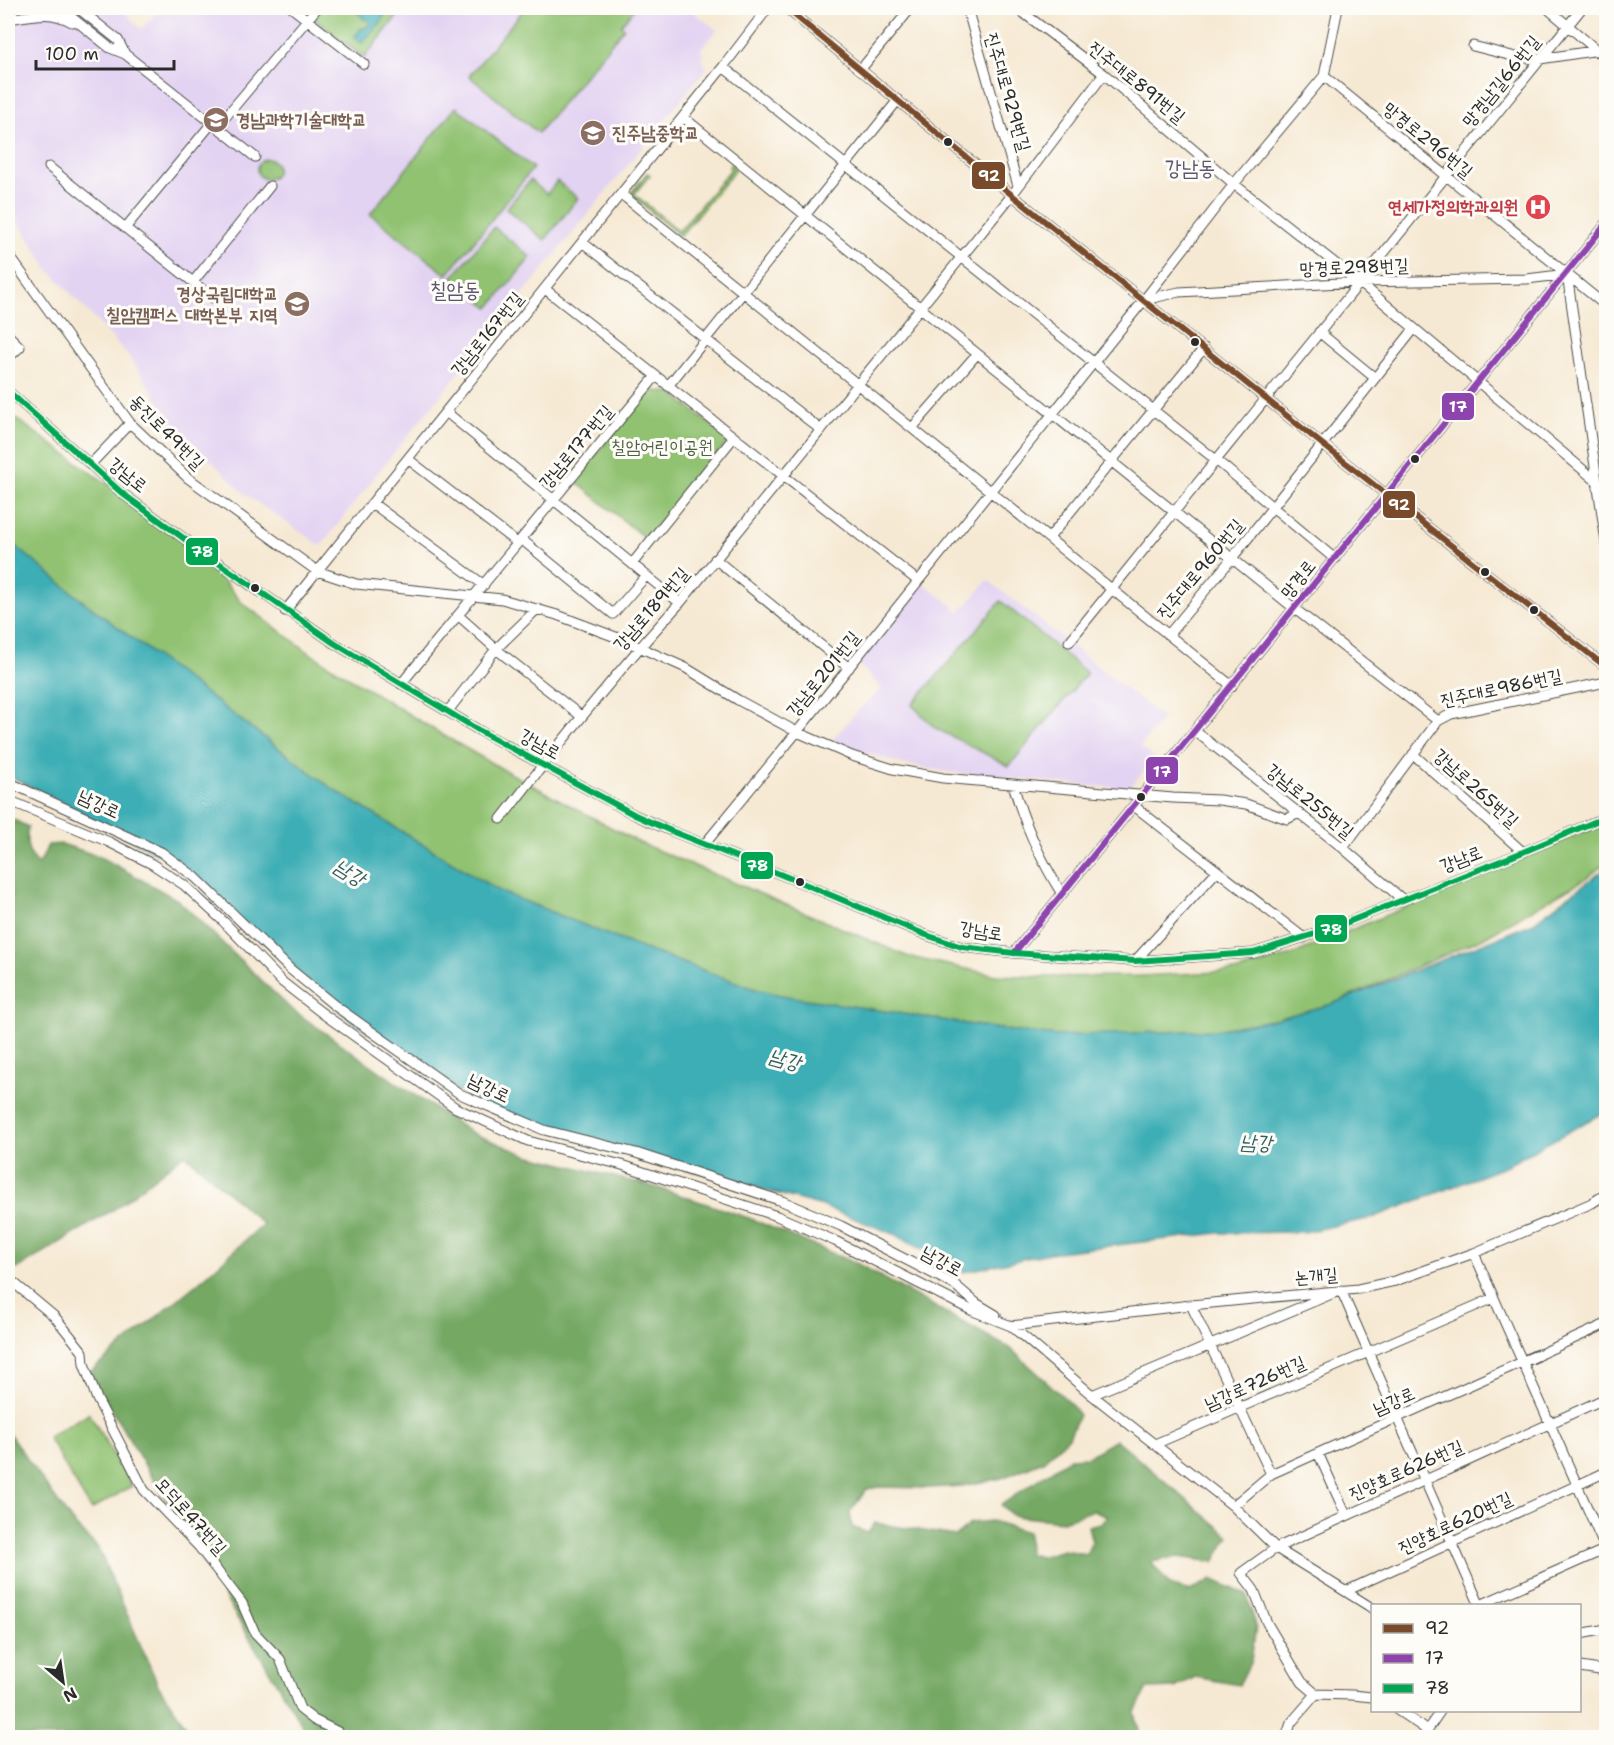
<svg xmlns="http://www.w3.org/2000/svg" width="1614" height="1745" font-family="'Shantell Sans','Poor Story',sans-serif">
  <style>
    .built { fill: #e3d3f2 }
    .green { fill: #91c272; stroke: #5e764e; stroke-width: 1.5 }
    .forest { fill: #74a864; stroke: #506a48; stroke-width: 1.5 }
    .water { fill: #3caeb5; stroke: #346c70; stroke-width: 1.5 }
    .lines { fill: none; stroke-linecap: round; stroke-linejoin: round }
    .minor-casing { stroke: #494844; stroke-width: 11 }
    .major-casing { stroke: #494844; stroke-width: 13 }
    .minor { stroke: #fff; stroke-width: 9 }
    .major { stroke: #fff; stroke-width: 10 }
    .bus-1-casing { stroke: #fdfcf7; stroke-width: 10 }
    .bus-2-casing { stroke: #fdfcf7; stroke-width: 10 }
    .bus-3-casing { stroke: #fdfcf7; stroke-width: 10 }
    .bus-1 { stroke: #7a4b2a; stroke-width: 6 }
    .bus-2 { stroke: #8e44ad; stroke-width: 6 }
    .bus-3 { stroke: #00a651; stroke-width: 6 }
    .bus-dot { fill: #2b2b2b; stroke: #fdfcf7; stroke-width: 2 }
    .labels { text-anchor: middle; dominant-baseline: central; stroke-width: 6; stroke-linejoin: round; paint-order: stroke }
    .street-label { font-size: 18px; fill: #2b2b2b; stroke: #fdfcf7 }
    .education-label { font-size: 18px; font-weight: bold; fill: #785e54; stroke: #fdfcf7; text-anchor: start }
    .health-label { font-size: 18px; font-weight: bold; fill: #be3a42; stroke: #fdfcf7; text-anchor: end }
    .park-label { font-size: 18px; fill: #4f6044; stroke: #fdfcf7 }
    .water-label { font-size: 20px; font-style: italic; fill: #325f62; stroke: #fdfcf7 }
    .quarter-label { font-size: 21px; fill: #5d5670; stroke: #fdfcf7 }
    .line-badge { stroke: #fdfcf7; stroke-width: 2 }
    .badge-label { font-size: 16px; text-anchor: middle; font-weight: bold; fill: #fff }
  </style>
  <rect width="100%" height="100%" fill="#fdfcf7"/>
  <filter id="ink" filterUnits="userSpaceOnUse"><feTurbulence type="fractalNoise" baseFrequency=".0167" numOctaves="2"/><feDisplacementMap in="SourceGraphic" scale="12" xChannelSelector="R" yChannelSelector="G"/><feConvolveMatrix kernelMatrix="1 2 1 2 8 2 1 2 1" color-interpolation-filters="sRGB"/></filter>
  <filter id="wash" filterUnits="userSpaceOnUse"><feTurbulence type="fractalNoise" baseFrequency=".008" numOctaves="4" result="noise"/><feDisplacementMap in="SourceGraphic" scale="24" xChannelSelector="R" yChannelSelector="G"/><feGaussianBlur stdDeviation="1.35" result="paint"/><feColorMatrix in="noise" values="0 0 0 0 0 0 0 0 0 0 0 0 0 0 0 0 0 1.4 0 .05"/><feComposite in="paint" operator="in"/></filter>
  <g filter="url(#wash)">
    <rect width="100%" height="100%" fill="#f6e9d3"/>
    <path class="built" d="M41,8H121L141,29L162,8H695L693,12L717,30L700,50L703,54L701,59L707,68L384,465L321,546L245,494L178,428L128,355L48,269L8,205V30Z
      M988,580L1163,718L1140,747L1155,758L1129,788L1089,786L948,772L898,763L831,741L861,707L882,689L857,662L923,583L960,612Z"/>
    <path class="green" d="M323,8H404L364,58L314,19Z
      M525,8H635L621,25L624,28L538,133L469,76Z
      M456,107L533,168L447,275L370,214Z
      M257 169a10 10 0 1 1 20 0a10 10 0 1 1-20 0Z
      M731,164L737,168L680,236L630,194L647,173L650,175L634,194L679,231L731,169L729,167Z
      M530,180L547,194L557,181L578,198L545,240L506,209Z
      M494,227L531,257L489,308L452,278Z
      M648,390L672,393L729,440L646,539L575,481Z
      M8,413L197,548L241,602L314,656L441,734L495,765L638,842L909,957L996,975L1042,977L1141,976L1238,971L1289,956L1606,823V863L1585,879L1481,939L1332,1004L1272,1020L1215,1030L1058,1036L1019,1032L780,995L755,989L641,948L499,891L334,790L79,598L8,540Z
      M1001,601L1087,673L1009,766L935,728L912,705Z
      M89,1413L132,1486L91,1510L48,1437Z"/>
    <path class="forest" d="M8,817L28,827C25,842 27,854 39,865L48,845L62,844L101,857L178,900L290,1008L401,1086L472,1133L527,1155L659,1188L749,1218L858,1264L1011,1349L1069,1402L1079,1415L1069,1437L1043,1461L1002,1478L962,1486L928,1488L879,1487L867,1489L850,1512L852,1527L868,1533L875,1523L956,1536L971,1523L992,1521L1028,1532L1029,1554L1040,1557L1063,1550L1086,1554L1092,1542L1088,1526L1101,1523L1107,1516L1093,1510L1063,1521L1013,1516L1001,1505L1070,1458L1087,1457L1116,1440L1229,1536L1214,1562L1178,1557L1151,1562L1170,1585L1190,1591L1212,1579L1247,1595L1256,1626L1251,1661L1239,1685L1195,1677L1175,1688L1147,1689L1135,1712L1139,1731L1138,1737H274L305,1730L89,1373L205,1277L263,1224L185,1154L116,1208L17,1269L8,1267Z
      M8,1432L73,1523L98,1548L159,1687L194,1737H8Z"/>
    <path class="water" d="M363,8H373L384,15L382,21L362,43L354,37L362,28H366L370,23L368,20L363,19V17L358,13Z
      M8,540L79,598L334,790L499,891L641,948L755,989L780,995L1019,1032L1058,1036L1215,1030L1272,1020L1332,1004L1531,924L1606,868V1111L1504,1167L1372,1218L1304,1232L1219,1233L1049,1253L964,1272L894,1234L819,1205L664,1163L487,1110L348,1018L176,863L8,775Z"/>
  </g>
  <g filter="url(#ink)">
    <g class="lines">
      <g class="minor-casing">
        <path id="minor" d="M60,8L110,48L125,54L255,157
          M78,8L118,40L125,54
          M292,8L364,64
          M786,8L1012,195L1322,444L1606,667
          M967,8L1018,186
          M1017,8L1104,74L1234,184L1359,282L1606,489
          M1547,8L1606,58
          M8,13L16,8
          M8,19C31,16 49,9 72,22
          M1473,46L1516,57L1540,59L1606,49
          M723,67L1216,460L1335,559
          M861,69L911,8
          M1324,76L1606,306
          M683,117L1295,609L1438,721
          M217,127L317,8
          M49,167L213,298
          M621,194L1232,686
          M126,227L212,123
          M582,242L821,430
          M8,254L130,423L188,478L317,571L356,584L502,599L557,615L621,639L686,668L738,700L797,732L852,756L893,769L943,778L1173,798L1219,800L1246,804L1287,819L1299,813
          M1567,274L1606,542
          M193,282L270,186
          M545,289L918,581
          M1144,300L1179,292L1359,282L1527,279L1567,274
          M1319,332L1375,378
          M8,335L20,347L8,358
          M668,386L898,100
          M8,391L123,494L197,548L334,643L480,731L635,815L671,831L802,883L926,935L962,947L1014,953L1135,961L1253,953L1328,930L1523,852L1606,817
          M446,412L680,603
          M912,428L977,354
          M408,459L517,543
          M90,465L130,423
          M372,503L484,585
          M1049,538L1204,348
          M521,539L613,614L646,576
          M715,559L849,668
          M632,564L734,437
          M285,611L723,67L768,8
          M459,616L496,649L581,716
          M1169,634L1233,557L1414,329
          M1069,642L1582,8
          M401,684L656,376
          M448,711L496,649L537,609
          M1195,731L1343,848L1402,899
          M1413,754L1523,852
          M8,782L161,852L195,877L290,969L334,1005L460,1094L544,1130L636,1153L782,1201L841,1226L955,1285L976,1303L996,1315
          M1013,784C1024,824 1040,859 1062,894
          M8,800L109,842L152,864L184,885L223,921L281,981L322,1013L456,1108L528,1141L622,1165L777,1216L835,1241L973,1311L1011,1326L1191,1305L1358,1289L1395,1281L1474,1253L1592,1203L1606,1194
          M1134,806L1304,938
          M501,819C558,745 616,672 680,603L1012,195L1104,74
          M704,845L797,732L1144,300L1234,184L1324,76L1338,8
          M1343,848L1438,721L1451,714L1606,682
          M1014,953L1606,224
          M1135,961L1217,871
          M1474,1253L1606,1550
          M8,1278L55,1317L83,1352L84,1364L97,1399L144,1490L199,1547L242,1603L255,1633L280,1659L300,1709L314,1720L338,1732L343,1738
          M1191,1305L1271,1474
          M1010,1325L1092,1395L1233,1506L1276,1548L1372,1608
          M1538,1355L1606,1324
          M1092,1395L1341,1290L1480,1606
          M1155,1444L1494,1298
          M1318,1453L1346,1515
          M1233,1506L1271,1474L1522,1362
          M1346,1591L1606,1472
          M1478,1606L1606,1549
          M1580,1634L1606,1629
          M1580,1667L1606,1671
          M1316,1694L1302,1682L1267,1623L1254,1590L1241,1573L1276,1548L1606,1398
          M1316,1694L1352,1695L1372,1697
          M1397,1710L1427,1730
          M1286,1738L1291,1723L1316,1694
          M1422,1738L1441,1710"/>
      </g>
      <g class="major-casing">
        <path id="major" d="M1522,1362L1538,1355"/>
      </g>
      <use href="#minor" class="minor"/>
      <use href="#major" class="major"/>
      <g class="bus-1-casing">
        <path id="bus-1" d="M786,8L1012,195L1322,444L1606,667"/>
      </g>
      <g class="bus-2-casing">
        <path id="bus-2" d="M1014,953L1606,224"/>
      </g>
      <g class="bus-3-casing">
        <path id="bus-3" d="M8,391L123,494L197,548L334,643L480,731L635,815L671,831L802,883L926,935L962,947L1014,953L1135,961L1253,953L1328,930L1523,852L1606,817"/>
      </g>
      <use href="#bus-1" class="bus-1"/>
      <use href="#bus-2" class="bus-2"/>
      <use href="#bus-3" class="bus-3"/>
    </g>
  </g>
  <defs>
    <g id="university-disc" transform="scale(1.35)"><circle r="9.5" fill="#8d6e63" stroke="#fdfcf7"/><path d="M0-5L7-2L0 1L-7-2ZM-4 1L0 2.5L4 1V4Q0 6-4 4Z" fill="#fff"/></g>
    <g id="school-disc" transform="scale(1.35)"><circle r="9.5" fill="#8d6e63" stroke="#fdfcf7"/><path d="M0-5L7-2L0 1L-7-2ZM-4 1L0 2.5L4 1V4Q0 6-4 4Z" fill="#fff"/></g>
    <g id="hospital-disc" transform="scale(1.35)"><circle r="9.5" fill="#e0444e" stroke="#fdfcf7"/><path d="M-5-5h3v3.5h4V-5h3V5h-3V1.5h-4V5h-3Z" fill="#fff"/></g>
  </defs>
  <g fill-rule="evenodd">
    <use href="#university-disc" x="216" y="120"/>
    <use href="#school-disc" x="593" y="133"/>
    <use href="#hospital-disc" x="1538" y="207"/>
    <use href="#university-disc" x="297" y="304"/>
  </g>
  <g class="bus-dot">
    <circle cx="948" cy="142" r="5"/>
    <circle cx="1195" cy="342" r="5"/>
    <circle cx="1415" cy="459" r="5"/>
    <circle cx="1485" cy="572" r="5"/>
    <circle cx="255" cy="588" r="5"/>
    <circle cx="1534" cy="610" r="5"/>
    <circle cx="1141" cy="797" r="5"/>
    <circle cx="800" cy="882" r="5"/>
  </g>
  <g class="labels">
    <g class="street-label">
      <text transform="translate(1501 81) rotate(-51)">망경남길66번길</text>
      <text transform="translate(1137 82) rotate(39)">진주대로891번길</text>
      <text transform="translate(1008 92) rotate(74)">진주대로929번길</text>
      <text transform="translate(1428 140) rotate(39)">망경로296번길</text>
      <text transform="translate(1354 267) rotate(-2)">망경로298번길</text>
      <text transform="translate(487 334) rotate(-51)">강남로167번길</text>
      <text transform="translate(167 432) rotate(45)">동진로49번길</text>
      <text transform="translate(576 447) rotate(-50)">강남로177번길</text>
      <text transform="translate(128 475) rotate(39)">강남로</text>
      <text transform="translate(1200 569) rotate(-50)">진주대로960번길</text>
      <text transform="translate(1298 579) rotate(-51)">망경로</text>
      <text transform="translate(651 609) rotate(-49)">강남로189번길</text>
      <text transform="translate(823 674) rotate(-51)">강남로201번길</text>
      <text transform="translate(1501 688) rotate(-12)">진주대로986번길</text>
      <text transform="translate(540 744) rotate(29)">강남로</text>
      <text transform="translate(1476 788) rotate(42)">강남로265번길</text>
      <text transform="translate(1310 801) rotate(39)">강남로255번길</text>
      <text transform="translate(99 804) rotate(25)">남강로</text>
      <text transform="translate(1461 859) rotate(-21)">강남로</text>
      <text transform="translate(981 931) rotate(9)">강남로</text>
      <text transform="translate(489 1088) rotate(26)">남강로</text>
      <text transform="translate(942 1261) rotate(29)">남강로</text>
      <text transform="translate(1316 1276) rotate(-5)">논개길</text>
      <text transform="translate(1255 1383) rotate(-24)">남강로726번길</text>
      <text transform="translate(1394 1401) rotate(-24)">남강로</text>
      <text transform="translate(1406 1470) rotate(-24)">진양호로626번길</text>
      <text transform="translate(191 1516) rotate(48)">모덕로47번길</text>
      <text transform="translate(1455 1523) rotate(-25)">진양호로620번길</text>
    </g>
    <g class="education-label">
      <text x="236" y="120">경남과학기술대학교</text>
      <text x="612" y="133">진주남중학교</text>
      <text x="278" y="294" text-anchor="end">경상국립대학교<tspan x="278" dy="21">칠암캠퍼스 대학본부 지역</tspan></text>
    </g>
    <g class="health-label">
      <text x="1518" y="207">연세가정의학과의원</text>
    </g>
    <g class="park-label">
      <text x="662" y="447">칠암어린이공원</text>
    </g>
    <g class="water-label">
      <text transform="translate(350 872) rotate(32)">남강</text>
      <text transform="translate(785 1059) rotate(15)">남강</text>
      <text transform="translate(1256 1142) rotate(3)">남강</text>
    </g>
    <g class="quarter-label">
      <text x="1190" y="168">강남동</text>
      <text x="455" y="290">칠암동</text>
    </g>
  </g>
  <g class="line-badge">
    <rect x="971" y="161" width="35" height="29" rx="6" fill="#7a4b2a"/>
    <rect x="1441" y="392" width="34" height="29" rx="6" fill="#8e44ad"/>
    <rect x="1382" y="490" width="34" height="29" rx="6" fill="#7a4b2a"/>
    <rect x="185" y="537" width="34" height="29" rx="6" fill="#00a651"/>
    <rect x="1145" y="756" width="34" height="29" rx="6" fill="#8e44ad"/>
    <rect x="740" y="851" width="34" height="29" rx="6" fill="#00a651"/>
    <rect x="1314" y="914" width="34" height="29" rx="6" fill="#00a651"/>
  </g>
  <g class="badge-label">
    <text x="989" y="181">92</text>
    <text x="1458" y="412">17</text>
    <text x="1399" y="510">92</text>
    <text x="202" y="557">78</text>
    <text x="1162" y="777">17</text>
    <text x="757" y="871">78</text>
    <text x="1331" y="935">78</text>
  </g>
  <rect width="1614" height="1745" fill="none" stroke="#fdfcf7" stroke-width="30"/>
  <rect x="1371" y="1604" width="210" height="108" fill="#fdfcf7" stroke="#a9a8a5" stroke-width="1.5"/>
  <rect x="1383" y="1624" width="30" height="9" fill="#7a4b2a" stroke="#a9a8a5" stroke-width="1.5"/>
  <text x="1425" y="1634" font-size="18" fill="#2b2b2b">92</text>
  <rect x="1383" y="1654" width="30" height="9" fill="#8e44ad" stroke="#a9a8a5" stroke-width="1.5"/>
  <text x="1425" y="1664" font-size="18" fill="#2b2b2b">17</text>
  <rect x="1383" y="1684" width="30" height="9" fill="#00a651" stroke="#a9a8a5" stroke-width="1.5"/>
  <text x="1425" y="1694" font-size="18" fill="#2b2b2b">78</text>
  <g transform="translate(63 1682) rotate(151)" stroke="#fdfcf7" stroke-width="4.5" paint-order="stroke">
  <path d="M0-4.5L10 22L0 15L-10 22Z" fill="#2b2b2b"/>
  <text y="-9" font-size="16" font-weight="bold" text-anchor="middle" fill="#2b2b2b">N</text>
  </g>
  <path d="M36 60v9h138v-9" fill="none" stroke="#2b2b2b" stroke-width="3"/>
  <text x="45" y="60" font-size="18" fill="#2b2b2b" stroke="#fdfcf7" stroke-width="4.5" paint-order="stroke">100 m</text>
</svg>
